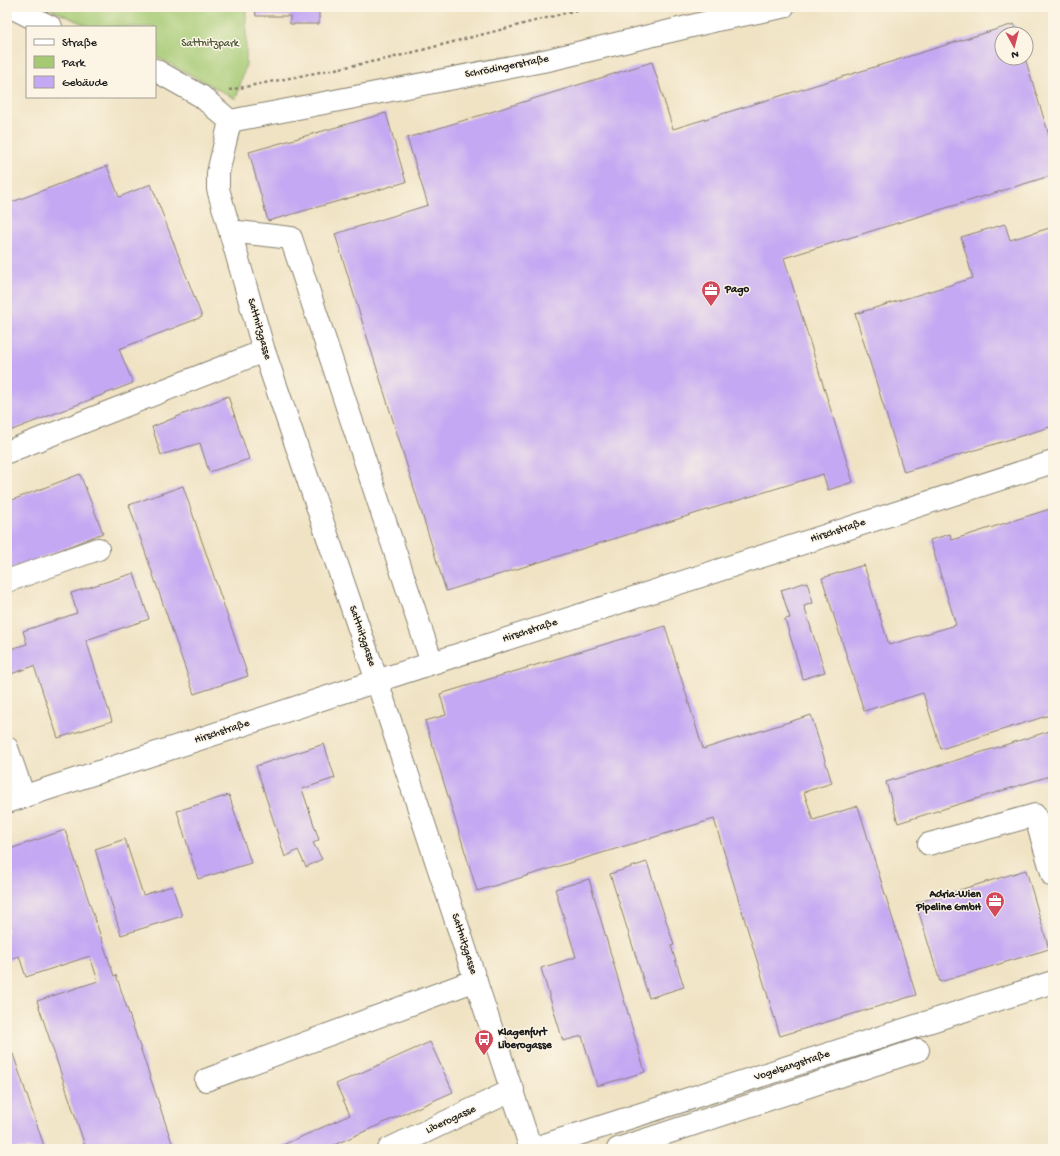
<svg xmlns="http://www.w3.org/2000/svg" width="1060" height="1156" font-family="'Gochi Hand',sans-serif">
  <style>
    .green { fill: #a6ca74; stroke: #617348 }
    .building { fill: #c4a8f3 }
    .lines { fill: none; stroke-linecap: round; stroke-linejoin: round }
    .minor-casing { stroke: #868070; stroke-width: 24 }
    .path { stroke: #868070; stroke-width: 2.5; stroke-dasharray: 3 3; stroke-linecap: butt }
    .minor { stroke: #fff; stroke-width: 22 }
    .labels { text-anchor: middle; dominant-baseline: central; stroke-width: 3; stroke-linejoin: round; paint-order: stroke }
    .park-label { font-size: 11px; fill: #4c593b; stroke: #fcf5e5 }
    .street-label { font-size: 11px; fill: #1c1c1c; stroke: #fcf5e5 }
    .poi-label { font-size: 11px; font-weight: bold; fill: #1c1c1c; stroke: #fcf5e5; text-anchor: start }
  </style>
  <rect width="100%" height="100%" fill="#fcf5e5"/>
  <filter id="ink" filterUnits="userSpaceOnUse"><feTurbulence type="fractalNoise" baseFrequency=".025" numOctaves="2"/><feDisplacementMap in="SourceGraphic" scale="8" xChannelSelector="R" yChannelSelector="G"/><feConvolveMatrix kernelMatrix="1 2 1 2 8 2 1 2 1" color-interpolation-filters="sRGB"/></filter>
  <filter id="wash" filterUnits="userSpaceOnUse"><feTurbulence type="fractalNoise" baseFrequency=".012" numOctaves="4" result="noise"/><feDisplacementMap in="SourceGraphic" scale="16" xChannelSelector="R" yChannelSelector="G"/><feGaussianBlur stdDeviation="0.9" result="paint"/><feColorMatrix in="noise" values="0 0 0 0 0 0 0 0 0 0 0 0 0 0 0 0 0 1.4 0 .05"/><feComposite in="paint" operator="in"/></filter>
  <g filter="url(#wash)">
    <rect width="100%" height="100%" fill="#f0e3c4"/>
    <path class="green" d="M46,7H246V64L236,99L155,56V27H90Z"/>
    <g id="blocks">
      <path class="building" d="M255,7H310L311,12H319V24H290V16H256Z
        M1014,24L1018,34H1002V58H1025L1053,148V175L784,258L853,482L828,490L823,474L446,591L335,234L428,205L407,138L652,62L673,129Z
        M386,113L406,182L268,221L249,152Z
        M107,166L119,197L151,184L202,317L119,349L133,383L7,432V204Z
        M1005,224L1010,240L1053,227V426L904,472L855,314L973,278L961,237Z
        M228,396L249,459L209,472L200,443L161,455L152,427Z
        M80,474L103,533L7,571V502Z
        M183,486L248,676L194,694L129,505Z
        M1053,508V714L941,749L923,693L864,711L822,578L864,565L889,645L956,625L930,540L950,534L952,540Z
        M134,573L149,619L86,640L112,721L58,738L34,666L8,675L7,650L27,644L23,631L77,613L71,593Z
        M807,582L813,603L804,606L825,672L803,679L785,619L790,618L781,590Z
        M665,626L703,749L811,715L832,783L804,792L813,820L858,806L916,995L780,1036L714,819L477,891L425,721L446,715L440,694Z
        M1053,730V775L898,823L886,782Z
        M324,744L335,778L302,789L319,840L313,843L322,859L306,867L298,850L285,857L256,766Z
        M229,795L251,863L198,879L177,811Z
        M65,830L114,976L116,975L174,1149H86L37,1001L98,981L90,956L26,977L19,956L7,960V850Z
        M125,839L143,895L172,886L182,916L121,935L95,849Z
        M647,862L674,945L671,946L684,987L649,998L610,874Z
        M1026,870L1049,949L940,982L916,903Z
        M589,879L645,1072L597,1086L582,1036L563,1041L541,968L576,957L555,889Z
        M430,1042L453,1092L325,1149H274L350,1115L336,1084Z
        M13,1054L45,1149H7V1056Z"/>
    </g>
  </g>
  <g filter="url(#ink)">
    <use href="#blocks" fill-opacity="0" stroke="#868070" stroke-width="1"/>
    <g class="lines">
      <g class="minor-casing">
        <path id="minor" d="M11,7L51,27
          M155,70L201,96L230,121
          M230,121L218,173V189L264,351L377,681L531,1149
          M230,121L548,60L717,20L783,7
          M230,231L291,238L432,663
          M7,452L264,351
          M7,581L98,549
          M7,748L24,797
          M7,802L377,681L1053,462
          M929,844L1035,815L1053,876
          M206,1080L476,980
          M389,1149L513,1090
          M532,1149L1053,982
          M618,1149L918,1050"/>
      </g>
      <path class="path" d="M229,90L391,58L589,7"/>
      <use href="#minor" class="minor"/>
    </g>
  </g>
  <defs>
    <g id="office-pin" transform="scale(1)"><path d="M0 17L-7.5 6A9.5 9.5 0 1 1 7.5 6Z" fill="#d1495b" stroke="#fcf5e5"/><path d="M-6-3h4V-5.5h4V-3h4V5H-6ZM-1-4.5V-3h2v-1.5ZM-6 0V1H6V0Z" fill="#fff"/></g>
    <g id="bus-pin" transform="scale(1)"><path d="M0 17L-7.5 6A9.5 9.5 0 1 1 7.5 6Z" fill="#d1495b" stroke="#fcf5e5"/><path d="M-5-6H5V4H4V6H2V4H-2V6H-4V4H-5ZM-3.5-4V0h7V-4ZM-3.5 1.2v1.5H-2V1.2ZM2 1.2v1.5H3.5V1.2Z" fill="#fff"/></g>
  </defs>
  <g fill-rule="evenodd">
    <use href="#office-pin" x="711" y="290"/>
    <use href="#office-pin" x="995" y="901"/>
    <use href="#bus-pin" x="484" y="1039"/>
  </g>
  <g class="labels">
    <g class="park-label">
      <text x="210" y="44">Sattnitzpark</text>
    </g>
    <g class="street-label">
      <text transform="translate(507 67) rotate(-11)">Schrödingerstraße</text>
      <text transform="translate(259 329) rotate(74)">Sattnitzgasse</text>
      <text transform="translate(838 531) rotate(-18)">Hirschstraße</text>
      <text transform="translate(530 631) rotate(-18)">Hirschstraße</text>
      <text transform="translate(362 636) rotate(71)">Sattnitzgasse</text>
      <text transform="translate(222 732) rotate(-18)">Hirschstraße</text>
      <text transform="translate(464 944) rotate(72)">Sattnitzgasse</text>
      <text transform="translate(792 1066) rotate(-18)">Vogelsangstraße</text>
      <text transform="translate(451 1120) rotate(-25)">Liberogasse</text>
    </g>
    <g class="poi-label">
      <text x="725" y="290">Pago</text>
      <text x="981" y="895" text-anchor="end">Adria-Wien<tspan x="981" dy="13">Pipeline GmbH</tspan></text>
      <text x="498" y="1033">Klagenfurt<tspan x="498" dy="13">Liberogasse</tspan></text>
    </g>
  </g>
  <rect width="1060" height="1156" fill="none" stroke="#fcf5e5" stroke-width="24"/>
  <rect x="26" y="26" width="130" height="72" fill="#fcf5e5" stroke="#a29e95"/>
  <rect x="34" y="39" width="20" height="6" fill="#ffffff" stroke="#a29e95"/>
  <text x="62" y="46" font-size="12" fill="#1c1c1c">Straße</text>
  <rect x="34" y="56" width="20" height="12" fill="#a6ca74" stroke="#a29e95"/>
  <text x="62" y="66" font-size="12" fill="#1c1c1c">Park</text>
  <rect x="34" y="76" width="20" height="12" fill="#c4a8f3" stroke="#a29e95"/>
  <text x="62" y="86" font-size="12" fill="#1c1c1c">Gebäude</text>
  <g transform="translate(1014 46) rotate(173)"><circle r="19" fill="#fcf5e5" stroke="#a29e95"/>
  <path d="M0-3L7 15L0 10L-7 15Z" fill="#d1495b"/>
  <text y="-6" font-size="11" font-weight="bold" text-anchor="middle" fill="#1c1c1c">N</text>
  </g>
</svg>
